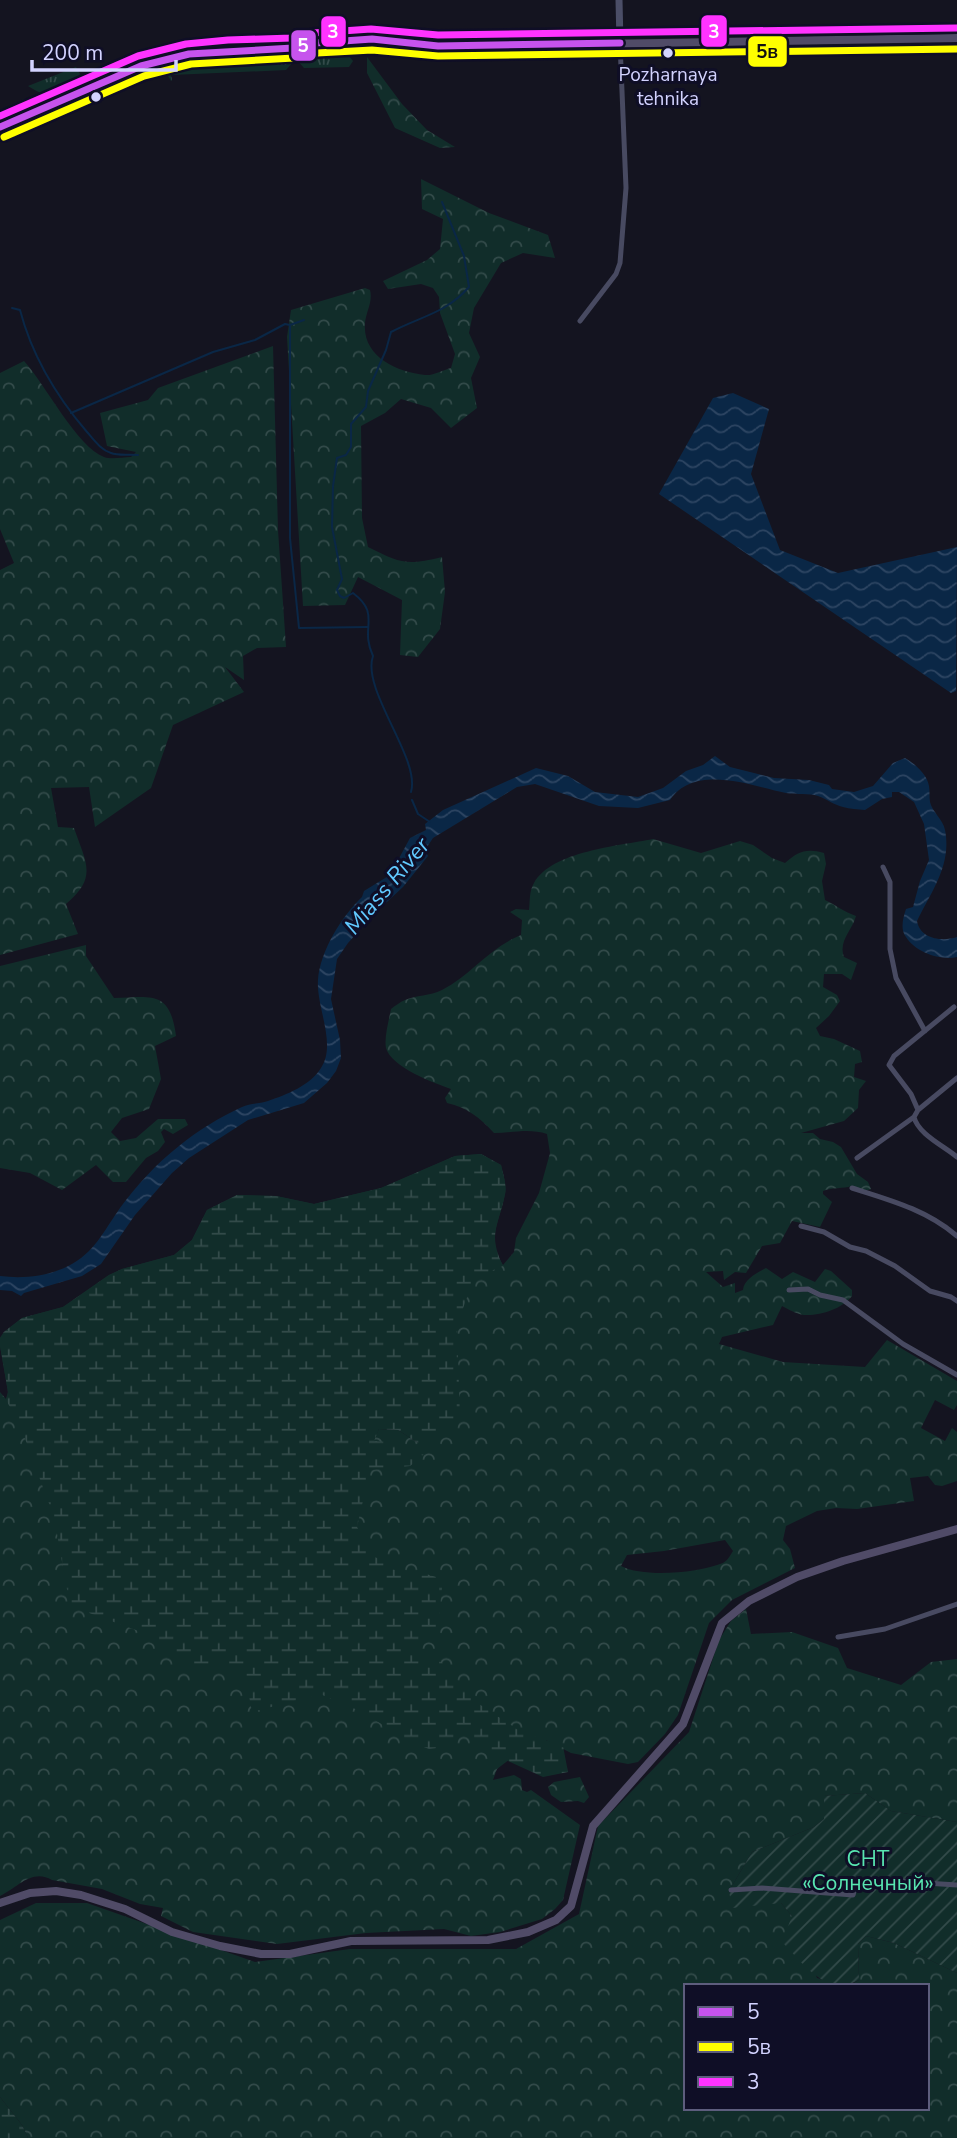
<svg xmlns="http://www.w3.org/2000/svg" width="957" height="2138" font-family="'Nunito Sans',sans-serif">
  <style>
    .grass { fill: url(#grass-tufts) }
    .forest { fill: url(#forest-crowns); fill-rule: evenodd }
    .wetland { fill: url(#wetland-marsh) }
    .garden { fill: url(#garden-furrows) }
    .water { fill: url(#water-waves) }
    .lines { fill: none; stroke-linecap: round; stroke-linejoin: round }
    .stream { stroke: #0a2746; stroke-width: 2 }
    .street { stroke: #484a61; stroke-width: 5 }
    .secondary { stroke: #4b4e67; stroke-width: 7 }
    .primary { stroke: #504b67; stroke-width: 8 }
    .bus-1-casing { stroke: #0f0e26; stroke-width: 12 }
    .bus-2-casing { stroke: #0f0e26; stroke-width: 12 }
    .bus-3-casing { stroke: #0f0e26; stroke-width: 12 }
    .bus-1 { stroke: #c653ed; stroke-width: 7 }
    .bus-2 { stroke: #ff0; stroke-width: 7 }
    .bus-3 { stroke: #f3f; stroke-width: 7 }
    .bus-dot { fill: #d3d3ff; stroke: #0f0e26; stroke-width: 2.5 }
    .labels { text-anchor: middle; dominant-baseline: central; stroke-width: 6; stroke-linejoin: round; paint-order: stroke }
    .bus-label { font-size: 19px; fill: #d3d3ff; stroke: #0f0e26 }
    .park-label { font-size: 21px; fill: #58e6b1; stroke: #0f0e26 }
    .water-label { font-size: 23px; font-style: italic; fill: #61c9ff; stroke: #0f0e26 }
    .line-badge { stroke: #0f0e26; stroke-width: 2.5 }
    .badge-label { font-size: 19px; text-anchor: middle; font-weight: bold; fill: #fff }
    .pale-badge-label { font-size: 19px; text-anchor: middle; font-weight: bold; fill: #111 }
  </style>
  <defs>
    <pattern id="grass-tufts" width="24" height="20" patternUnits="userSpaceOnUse" patternTransform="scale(1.75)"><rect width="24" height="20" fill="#112d2a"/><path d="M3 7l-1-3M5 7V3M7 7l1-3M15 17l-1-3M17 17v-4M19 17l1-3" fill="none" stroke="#334b4a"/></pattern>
    <pattern id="forest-crowns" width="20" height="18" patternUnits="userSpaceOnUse" patternTransform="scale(1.75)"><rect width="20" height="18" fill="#112d2a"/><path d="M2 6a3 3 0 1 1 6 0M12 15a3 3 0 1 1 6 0" fill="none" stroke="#334b4a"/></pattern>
    <pattern id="wetland-marsh" width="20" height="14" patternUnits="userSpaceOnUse" patternTransform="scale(1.75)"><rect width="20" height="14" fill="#112d2a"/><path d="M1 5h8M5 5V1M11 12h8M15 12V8" fill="none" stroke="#334b4a"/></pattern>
    <pattern id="garden-furrows" width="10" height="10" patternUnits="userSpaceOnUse" patternTransform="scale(1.75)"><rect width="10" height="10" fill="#112d2a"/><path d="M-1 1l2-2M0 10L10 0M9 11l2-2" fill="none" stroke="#334b4a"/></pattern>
    <pattern id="water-waves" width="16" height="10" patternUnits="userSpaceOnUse" patternTransform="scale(1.75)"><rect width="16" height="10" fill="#0a2746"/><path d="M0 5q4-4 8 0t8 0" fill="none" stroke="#2d4562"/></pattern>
  </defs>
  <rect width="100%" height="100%" fill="#141420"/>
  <path class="grass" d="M513,36L514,41L449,42L443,37Z
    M303,55H348L353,61L349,67L304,68L298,61Z
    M283,56L290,59L292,63L286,70L171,75L172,80L171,81L163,67L197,60Z
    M76,67L80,74C67,105 53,101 28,86Z
    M24,99L36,102V105L0,121V110Z"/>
  <path class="forest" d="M367,57L402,104L427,130L455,147L440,148L395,128L367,73Z
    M421,179L489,213L548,235L555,258L523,253L501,263L474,308L469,333L480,357L471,378L477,408L451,428L431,408L401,399L385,413L361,426L362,518L368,547C400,563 406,566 442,557L445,592L440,629L418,657L400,655L402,600L358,577L345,605L303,606L287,337L291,310L365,288L370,290C373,302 366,312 365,323C362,356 396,372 425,375C433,376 443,370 451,368L455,354L440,313L439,297L433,288L421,284L388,289L383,281L427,260L440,249L443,219L422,209Z
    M273,346L278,530L286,647L257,648L243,656L244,680L225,667L244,692L173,725L151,788L95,827L89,787L51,788L58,827L74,828C86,863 98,877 66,904L78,934L0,955V570L14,563L0,529V373L24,361C45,384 77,447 104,457C112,460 123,457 131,457L136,452L107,446L100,413L148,400L158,388Z
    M653,839L701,853L740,841L753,845L772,858L785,863C798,851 807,848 824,853L826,864L822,881L825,900C836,905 844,912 856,916C852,931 838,941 844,957L857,963L851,980L842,974H824L823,987L837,995L840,1001L829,1016L816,1028L820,1036L834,1039L860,1051L862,1062L855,1064L854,1077L866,1081L859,1090L858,1108L844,1121L801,1133H813L820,1139L833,1142L841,1147L857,1174L868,1182L871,1189L865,1191L852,1186C842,1189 833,1187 823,1191V1194L832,1202L820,1227L792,1221L780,1243L762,1246L746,1273L735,1272L724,1280L723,1271L706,1272L723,1287L735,1283V1293L743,1290C744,1279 757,1273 766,1268L782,1279L793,1272L815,1282L825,1269L831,1271L852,1290V1296C842,1309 820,1316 804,1315C796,1314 788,1309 782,1306L773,1325L722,1337L719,1344L783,1362L865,1367L887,1340L957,1381V1405L954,1410L935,1400L921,1428L945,1441L952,1428L957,1432V1481L942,1486L935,1485L928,1476L910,1478L914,1501L857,1509L836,1508L817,1511L786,1526L783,1540L790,1549L795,1568L732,1600L709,1623L678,1715L665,1734L638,1762L628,1764L571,1753L546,1740L533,1742L515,1755L497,1769L493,1780L514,1775L521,1779L522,1790L527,1792L531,1790L580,1825L563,1900L555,1909L542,1919L500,1932L471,1936L444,1929L366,1933L277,1944L193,1932L161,1916L163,1908L140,1904L102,1889L52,1880C32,1868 17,1888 0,1896V1392L6,1399L8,1392L0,1346V1338L4,1332L22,1318L63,1307L109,1275L122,1269L174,1255L192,1240L207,1210L237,1195L276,1196L314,1204L381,1188L455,1156L481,1154L501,1165C503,1174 507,1185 505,1194C500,1222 486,1238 503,1265L514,1252L516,1238L539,1193L550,1153L547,1134C530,1128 511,1133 494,1133C479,1117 468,1108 447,1103L445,1098L451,1089C434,1083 391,1067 386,1048C384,1037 389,1020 391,1009C395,1006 400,1002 405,1000C416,995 430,996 442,990C471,975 490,947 521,935L522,920L510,912L516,909L529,910C530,902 529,891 534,883C552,851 619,846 653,839ZM407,1409L418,1443L398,1430L379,1429L373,1441L252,1480ZM725,1540L733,1551C730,1556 727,1561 723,1563C698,1573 644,1578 621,1566L627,1555L664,1551Z
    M86,945V956L114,998C152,997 170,990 176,1036L155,1046L161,1079L149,1109L122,1118L111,1132L120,1141L136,1138L158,1119H185L188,1125L173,1134L164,1129L161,1132L165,1142L158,1151L146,1158L126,1182H113L96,1165L62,1190L30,1173L0,1168V966Z
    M746,1609L751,1634L792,1632L838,1648L847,1668L901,1685L931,1662L957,1659V1822L891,1811L865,1793L824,1796V1819L814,1827L752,1852L729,1891L781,1903L792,1916L817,1978L844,1986H686V2108H927V1986H848L859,1980L858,1944L866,1936L894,1943L957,1973V2138H28L22,2125L0,2097V1920L36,1903H87L255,1962L350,1949H516L579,1914L598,1826L689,1732L719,1640L731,1621Z
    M580,1777L589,1797L584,1803L578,1801L561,1802L551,1795L548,1787L554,1782Z"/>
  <path class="wetland" d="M481,1154L501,1165C503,1174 507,1185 505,1194C499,1225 487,1233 503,1266L474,1278L457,1325L460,1419L449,1433L418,1443L398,1430L379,1429L374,1441L392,1442L424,1455L410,1466L370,1470L357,1527L374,1556L407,1578L426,1574L443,1579L437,1632L409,1645L442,1663L476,1702L520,1731L563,1746L568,1772L543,1777L495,1755L465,1732L445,1747L429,1749L413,1743L360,1711L320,1694L252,1712L247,1685L221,1662L195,1670L155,1637L70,1606L54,1517L20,1425L6,1400L8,1392L0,1346V1338L4,1332L22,1318L63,1307L109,1275L122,1269L174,1255L192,1240L207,1210L237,1195L276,1196L314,1204L381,1188L455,1156Z
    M0,2097L22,2125L28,2138H0Z"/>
  <path class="garden" d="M865,1793L891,1811L957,1822V1973L894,1943L866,1936L858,1944L859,1980C826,1998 803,1963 782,1942L792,1916L781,1903L732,1908L729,1891L752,1852L814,1827L824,1819V1796Z"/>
  <path class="water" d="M733,393L769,409L751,474L780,550L838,573L957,547L956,691L951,693L659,494L713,398Z
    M715,756L730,767L774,778L809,780L829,785L832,789L854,792L873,786L893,763L905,758C915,764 927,774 929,786C930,791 929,797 930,802C932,812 943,819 945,830C952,865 931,892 917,921C920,939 942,942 957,937V957C941,961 915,952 906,937C900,929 903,918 906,909L913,907L920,881L929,860L924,824L914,802L899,792H892V797L882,799L865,810C858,809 850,809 843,807C834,805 827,799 818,796C809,793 797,795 786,793C752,786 695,763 670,800L638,808L599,806L535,784L517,787L433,838L425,850L428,856L403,887L373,915L348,943L337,959L331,999L340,1040L341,1058L336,1071L327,1083L304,1103L248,1120L189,1158L172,1173L135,1215L101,1264L82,1276L24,1293L21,1296L12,1291L0,1290V1276C31,1280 66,1274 89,1251C101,1239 110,1222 120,1208C136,1186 157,1163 179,1146C197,1131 220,1117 242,1107C250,1103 259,1104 268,1101C286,1095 311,1085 321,1068C337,1044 316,1007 318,980C320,951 342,916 362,897L364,891L390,875L410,838L426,830L425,824L443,810L536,768L568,776L595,792L638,797L663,788L686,771L703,765Z"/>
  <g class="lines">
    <path class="stream" d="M12,308L20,310C32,356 57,397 87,432C94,440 101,450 111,453C118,456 130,454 138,455
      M304,320L290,325V538L299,628L367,627
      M71,413L213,352L255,340L285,324L290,325
      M411,792C421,759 361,690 373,656C359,627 382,615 353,593L344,598L340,596L337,590L342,579L332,527L333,486L337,458L346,455L351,447V424L366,407L368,391L386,350L391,332C421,316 445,314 469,287L464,256L442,202
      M412,800L418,814L430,822"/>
    <path class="street" d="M580,321L616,274L620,263L626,188L620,43
      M883,867L890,882V949L896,978L925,1031
      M918,1110L911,1094L889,1065L894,1056L954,1007
      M914,1117C918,1134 944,1146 957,1157
      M857,1158L914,1117L918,1110L957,1078
      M852,1188C890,1200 927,1210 957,1236
      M801,1226L824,1232L850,1247L866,1251L895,1266L930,1291L951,1297L957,1301
      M789,1290L808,1289L820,1295L843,1300L903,1344L957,1375
      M838,1637L885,1629L957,1604
      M731,1890L762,1888L853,1895L857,1882L894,1881L957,1885"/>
    <path class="secondary" d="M619,0L620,43"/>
    <path class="primary" d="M303,46L372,39L416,44
      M0,127L141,66L181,55L228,50L957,38
      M0,1903L30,1893L56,1891L81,1895L125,1909L172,1932L220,1946L261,1954H290L351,1941L488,1940L528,1932L556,1920L571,1906L593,1826L683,1724L722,1623L749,1601L797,1577L843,1561L957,1529"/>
    <g class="bus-1-casing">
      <path id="bus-1" d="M0,127L141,66L189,54L293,48L315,43L372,39L438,46L620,43"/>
    </g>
    <g class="bus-2-casing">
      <path id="bus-2" d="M4,137L144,76L191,64L294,58L317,53L372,50L438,56L957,49"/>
    </g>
    <g class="bus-3-casing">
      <path id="bus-3" d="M0,116L138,56L186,44L228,40L292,38L313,33L371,29L438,35L957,28"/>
    </g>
    <use href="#bus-1" class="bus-1"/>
    <use href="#bus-2" class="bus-2"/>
    <use href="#bus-3" class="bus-3"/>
  </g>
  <g class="bus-dot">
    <circle cx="668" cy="53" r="6"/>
    <circle cx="96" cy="97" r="6"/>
  </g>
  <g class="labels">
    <g class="bus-label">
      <text x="668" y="75">Pozharnaya<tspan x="668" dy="24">tehnika</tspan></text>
    </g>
    <g class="park-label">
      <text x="868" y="1859">СНТ<tspan x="868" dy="24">«Солнечный»</tspan></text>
    </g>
    <g class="water-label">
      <text transform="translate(387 886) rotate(-50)">Miass River</text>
    </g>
  </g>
  <g class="line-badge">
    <rect x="700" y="14" width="28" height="34" rx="7" fill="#f3f"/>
    <rect x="320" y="15" width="27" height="33" rx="7" fill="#f3f"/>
    <rect x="290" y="29" width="27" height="33" rx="7" fill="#c653ed"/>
    <rect x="747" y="35" width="41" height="33" rx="7" fill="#ff0"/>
  </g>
  <g class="badge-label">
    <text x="714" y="38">3</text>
    <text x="333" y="38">3</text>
    <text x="303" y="52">5</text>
  </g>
  <g class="pale-badge-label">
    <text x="767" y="58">5в</text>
  </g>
  <rect x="684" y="1984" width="245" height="126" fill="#0f0e26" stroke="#5d5d7d" stroke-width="2"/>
  <rect x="698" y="2007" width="35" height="10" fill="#c653ed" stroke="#5d5d7d" stroke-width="2"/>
  <text x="747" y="2019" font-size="21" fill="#d3d3ff">5</text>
  <rect x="698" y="2042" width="35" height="10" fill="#ffff00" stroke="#5d5d7d" stroke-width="2"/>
  <text x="747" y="2054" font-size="21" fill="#d3d3ff">5в</text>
  <rect x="698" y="2077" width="35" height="10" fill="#ff33ff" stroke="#5d5d7d" stroke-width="2"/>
  <text x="747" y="2089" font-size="21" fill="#d3d3ff">3</text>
  <path d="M32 60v10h144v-10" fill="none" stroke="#d3d3ff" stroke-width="3.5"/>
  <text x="42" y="60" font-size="21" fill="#d3d3ff" stroke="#0f0e26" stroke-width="5" paint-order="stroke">200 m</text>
</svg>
